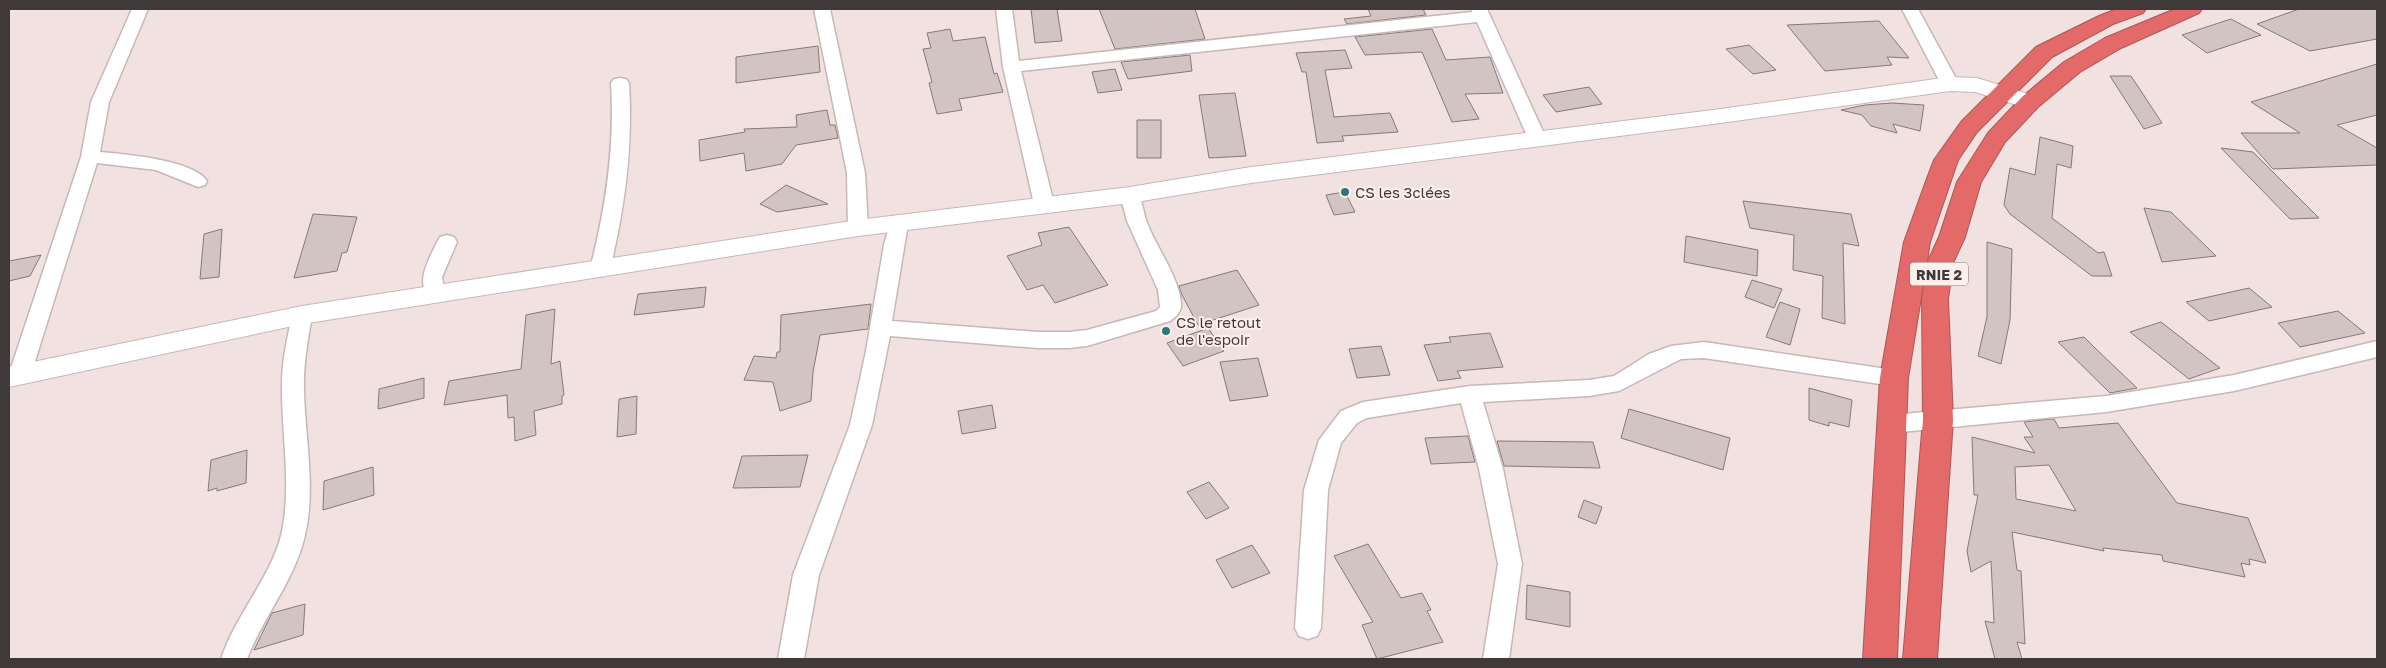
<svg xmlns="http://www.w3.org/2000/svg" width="2386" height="668" font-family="'Golos Text',sans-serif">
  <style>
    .building { fill: #d2c4c2; stroke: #867978; fill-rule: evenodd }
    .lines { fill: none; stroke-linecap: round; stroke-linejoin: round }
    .street-casing { stroke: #c6b8b7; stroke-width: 3 }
    .secondary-casing { stroke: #c6b8b7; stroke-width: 2 }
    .highway-casing { stroke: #aa5958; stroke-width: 2 }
    .street { fill: #fff; fill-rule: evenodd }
    .secondary { fill: #fff; fill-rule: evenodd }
    .highway { fill: #e36a68; fill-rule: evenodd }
    .poi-dot { fill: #2d767c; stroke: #feefed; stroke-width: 2 }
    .labels { text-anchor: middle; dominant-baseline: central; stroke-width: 4; stroke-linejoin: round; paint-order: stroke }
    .shield { fill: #feefed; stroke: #78706f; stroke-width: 1 }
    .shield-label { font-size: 14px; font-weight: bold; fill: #3f3a39 }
    .poi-label { font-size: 15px; fill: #3f3a39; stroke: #feefed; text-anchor: start }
  </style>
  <rect width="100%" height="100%" fill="#f1e1e0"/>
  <path class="building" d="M1031,9H1057L1062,41L1035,43Z
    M1099,9H1195L1205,39L1115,49Z
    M1368,9H1423L1426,15L1347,24L1344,19L1371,16Z
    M2299,9H2377V39L2310,51L2257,24Z
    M2231,19L2261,35L2207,53L2182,35Z
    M1879,21L1909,58L1887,57L1892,65L1825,71L1787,25Z
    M950,29L953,41L985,37L994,74L997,73L1003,92L959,99L962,110L937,114L929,83L932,82L923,49L931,48L927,33Z
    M1432,29L1446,60L1490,57L1503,93L1465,94L1479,119L1452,122L1422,52L1365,55L1355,37Z
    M1749,45L1776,70L1753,74L1726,49Z
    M818,46L820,72L736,83V57Z
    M1345,50L1352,68L1325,70L1334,117L1390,113L1398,132L1342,136L1344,141L1317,143L1306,72H1302L1296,53Z
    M1190,55L1192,71L1128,79L1121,62Z
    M2377,64V115L2337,125L2377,148V165L2273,169L2241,133H2300L2251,102Z
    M1115,69L1122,90L1098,93L1092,72Z
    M2110,76H2131L2162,123L2144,129Z
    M1589,87L1602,104L1556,112L1543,95Z
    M1235,93L1246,156L1209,158L1199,95Z
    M1892,103L1924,105L1920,131L1893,124L1897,133L1871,126L1862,115L1841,110L1865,105Z
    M827,110L830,125H835L838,138L796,145L782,164L746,171L744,153L700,161L699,140L745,132L744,129L797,127L796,115Z
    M1137,120H1161V158H1137Z
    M2040,137L2073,146L2071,168L2057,164L2052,218L2098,253L2104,252L2112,276H2092L2010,214L2004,205L2010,168L2035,175Z
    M2221,148L2253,152L2319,218L2290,219Z
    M786,185L828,204L777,212L760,204Z
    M1345,192L1355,212L1334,215L1326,195Z
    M1743,201L1851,214L1859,246L1843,243L1845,324L1822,318L1823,276L1793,270L1794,235L1750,228Z
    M2144,208L2171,212L2216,256L2162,262Z
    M313,214L357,217L347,252L342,253L337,271L294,278Z
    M1069,227L1108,285L1055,303L1043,285L1027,290L1007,256L1042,245L1038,233Z
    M222,229L219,277L200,279L204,234Z
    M1686,236L1758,250L1757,276L1684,262Z
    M1987,242L2012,249L2010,320L2001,364L1978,356L1987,317Z
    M41,255L30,276L9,281V261Z
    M1237,270L1259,305L1198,325L1182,295L1179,286Z
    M1752,280L1782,289L1774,308L1745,297Z
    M706,287L704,307L634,315L638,294Z
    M2249,288L2272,307L2209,321L2186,302Z
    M1780,302L1800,309L1790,345L1766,337Z
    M871,304L868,329L820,335L813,372L811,401L780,411L773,382L744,380L754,356L776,358L777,352H780L781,315Z
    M555,309L551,364L560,361L564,395L562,396V404L534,411L536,435L515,441L514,417L508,418L507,395L444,405L449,381L521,369L526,315Z
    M2338,311L2365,333L2300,347L2278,323Z
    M2161,322L2220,368L2189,379L2130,332Z
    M1208,328L1224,351L1183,366L1167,343Z
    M1490,333L1503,367L1457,371L1461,378L1438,381L1424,345L1451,342L1449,337Z
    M2084,337L2096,349L2137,388L2110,393L2058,342Z
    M1381,346L1390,375L1357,378L1349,349Z
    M1258,358L1268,396L1230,401L1220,362Z
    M424,378V398L378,409L379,389Z
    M1809,388L1852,400L1849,427L1829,422V426L1809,420Z
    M637,396L636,434L617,437L619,399Z
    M992,405L996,428L962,434L958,411Z
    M1629,409L1730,438L1723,470L1621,438Z
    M2050,419H2054L2059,428L2118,423L2177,503L2248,518L2266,563L2249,559L2250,565L2241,563L2245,577L2163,561L2162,555L2103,548L2104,551L2012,532L2017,570L2021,571L2025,644L2017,642L2022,659H1995L1985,621L1994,623L1991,561L1971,572L1967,551L1978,495H1974L1972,437L2035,453L2024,437H2033L2024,422ZM2049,465L2076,511L2016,499L2015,467Z
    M1468,436L1475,462L1431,464L1425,438Z
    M1497,441L1593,442L1600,468L1504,466Z
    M247,450L246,483L217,491V488L208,491L211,460Z
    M808,455L800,487L733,488L742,456Z
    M373,467L374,495L323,510L324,481Z
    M1209,482L1229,508L1206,519L1187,492Z
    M1584,500L1602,507L1596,524L1578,517Z
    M1368,544L1401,598L1422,593L1431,610L1427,611L1443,642L1377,659L1362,625L1373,622L1334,556Z
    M1252,545L1270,573L1232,588L1216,560Z
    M1527,585L1570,592V627L1526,619Z
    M305,604L303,635L254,650L272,613Z"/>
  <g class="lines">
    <g class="street-casing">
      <path id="street" d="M132,9H148L109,102L100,152C124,154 194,160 207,181L205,185L198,187L156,170L97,163L31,374L28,380L20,382L12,380L9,374L81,157L91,102Z
        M814,9H830L865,173L868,228L865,233L858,234L851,233L848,228L847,173Z
        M996,9H1012L1019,61L1472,12L1471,9H1487L1546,138L1543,142H1531L1528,138L1477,22L1021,71L1054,204L1051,208L1044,210L1037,208L1034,204L1003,67Z
        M1902,9H1918L1959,84L1956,88H1944L1941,84Z
        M620,78L626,79L629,83C633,147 625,207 610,269L607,274L600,276L593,274L590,269C606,207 615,147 611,83L614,79Z
        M1130,189L1137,191C1142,199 1143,210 1146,220C1155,246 1178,275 1181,302C1182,311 1177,316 1170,321L1087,346L1069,348H1038L890,336L872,425L819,575L804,659H778L793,575L850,425L866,351L884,245L891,220L898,218L905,220L908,224L892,321L1038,332H1069L1087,330L1156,311L1160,307L1158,290L1127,221L1120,195L1123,191Z
        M447,235L454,237L457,242L442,277L445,293L442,298L435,300L428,298C416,279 429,260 437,242L440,237Z
        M302,308L309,310L312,315C308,340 303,365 304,391C305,438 316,488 305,535C295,580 263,617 247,659H221C235,616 269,580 281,536C292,489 282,438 282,391C281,365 287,340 292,315L295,310Z
        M2377,341V357L2234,391L2106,412L1891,433L1883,430L1880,424L1883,418L1891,415L2106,396L2234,375Z
        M1704,342L1894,370L1902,372L1905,378L1902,384L1894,386L1704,358L1681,359L1619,391L1589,396L1483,402L1503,469L1522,564L1509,659H1483L1498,564L1479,469L1461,403L1367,418L1357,423L1341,443L1328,490L1321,628L1317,636L1308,639L1299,636L1295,628L1304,490L1319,440L1341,411L1363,402L1470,386L1589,380L1614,376L1649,354L1671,346Z"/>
    </g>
    <g class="secondary-casing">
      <path id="secondary" d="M1950,77L1977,78L2038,97L2041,102L2038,107L2030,109L1975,92L1950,91L1713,124L1251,183L1130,203L858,236L302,324L9,387V367L302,306L858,220L1130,187L1251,167L1713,110Z"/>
    </g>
    <g class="highway-casing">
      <path id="highway" d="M2117,9H2146L2143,13L2113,24L2052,57L1977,132L1958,160L1930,242L1908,378L1897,659H1863L1880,378L1904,242L1926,181L1934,160L1961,122L2036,47L2099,16Z
        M2175,9H2202L2199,13L2121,48L2080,72L2038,107L2005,142L1981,182L1965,237L1953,263L1948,299L1953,420L1937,659H1903L1923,420L1922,299L1927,263L1939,237L1957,182L1988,133L2022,97L2064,62L2105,38Z"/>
    </g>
    <use href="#street" class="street"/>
    <use href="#secondary" class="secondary"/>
    <use href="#highway" class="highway"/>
  </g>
  <g class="poi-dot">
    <circle cx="1345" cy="192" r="5"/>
    <circle cx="1166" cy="331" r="5"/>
  </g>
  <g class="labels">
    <rect class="shield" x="1910" y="262.5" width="58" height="23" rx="4"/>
    <g class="shield-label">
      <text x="1939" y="274">RNIE 2</text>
    </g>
    <g class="poi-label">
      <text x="1355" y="192">CS les 3clées</text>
      <text x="1176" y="322">CS le retout<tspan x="1176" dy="17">de l'espoir</tspan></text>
    </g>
  </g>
  <rect width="2386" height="668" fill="none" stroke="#3f3a39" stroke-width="20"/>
</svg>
